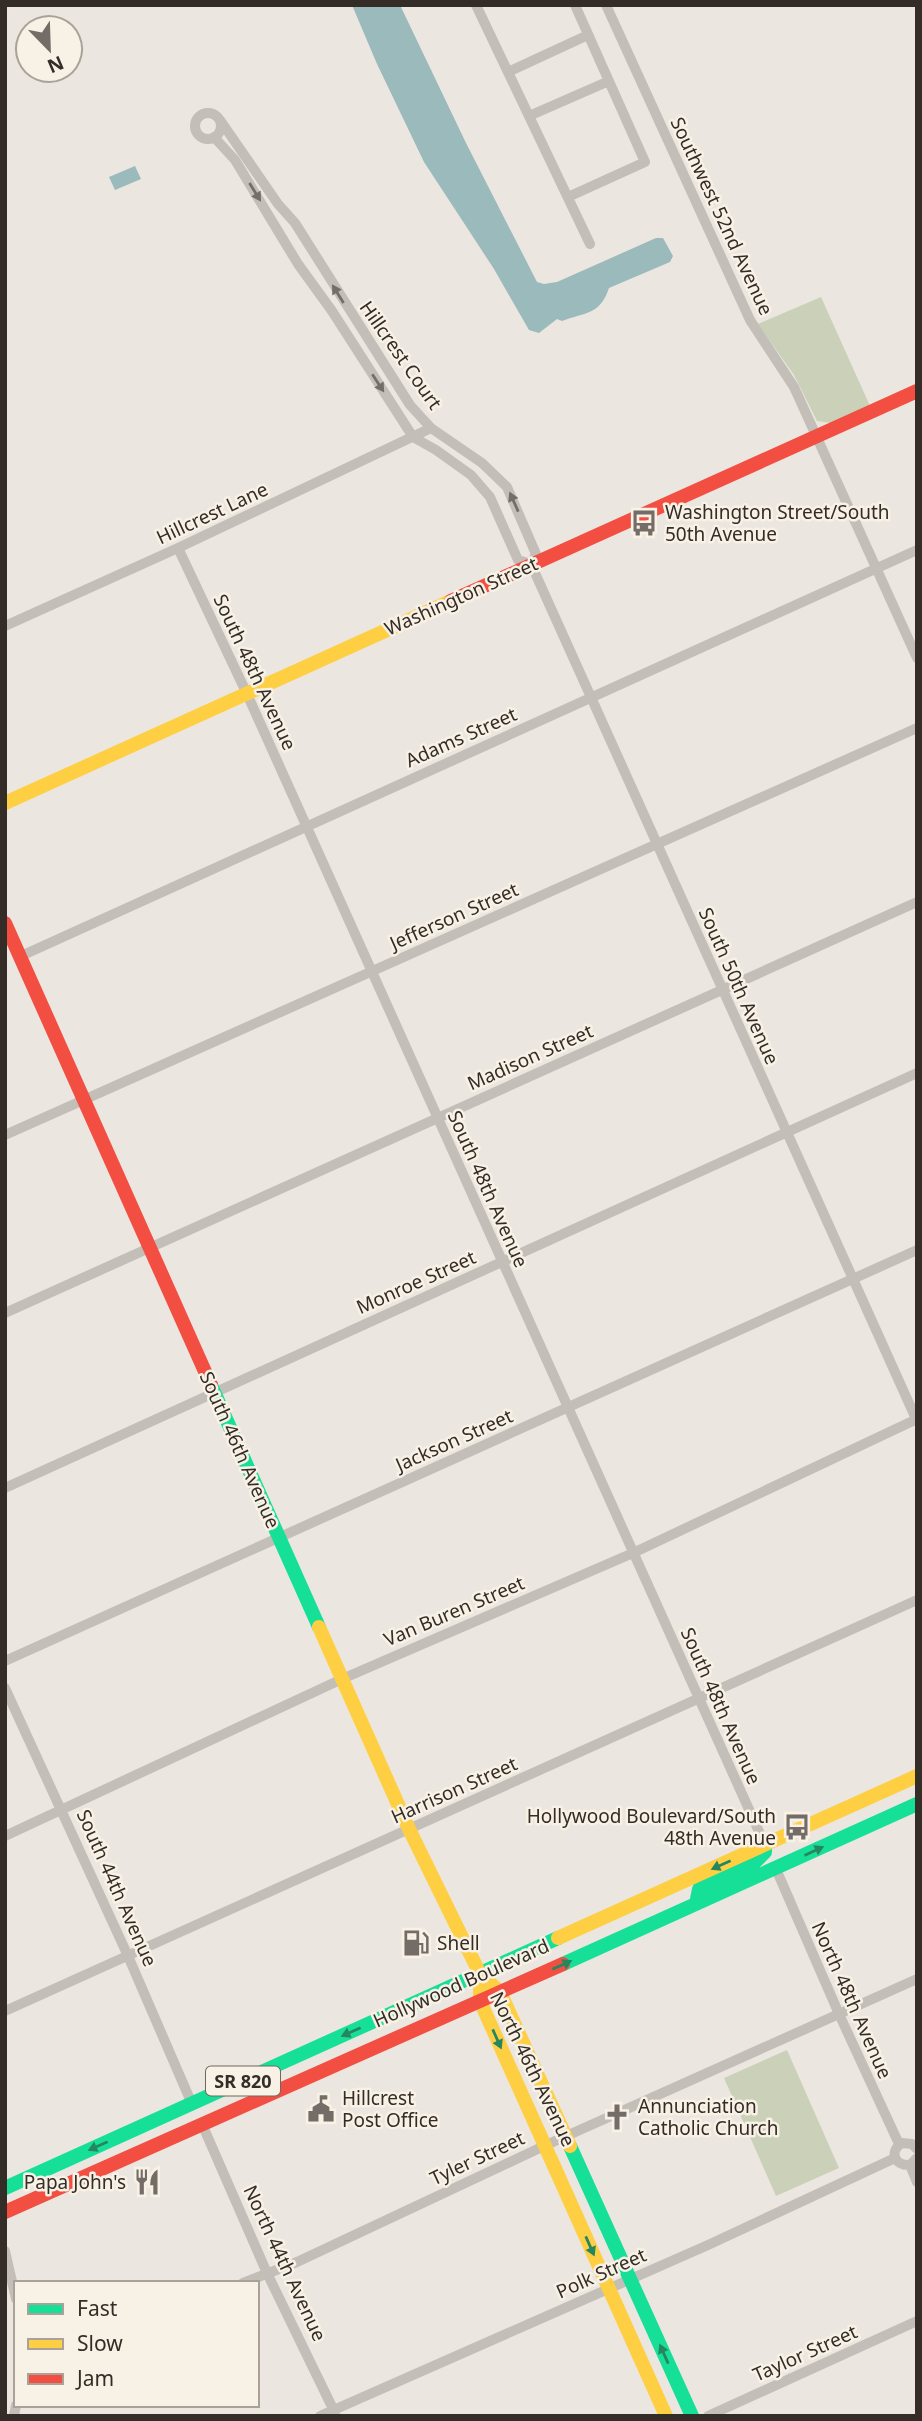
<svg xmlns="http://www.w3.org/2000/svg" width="922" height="2421" font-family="'Noto Sans',sans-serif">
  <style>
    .green { fill: #cbd1b9 }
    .water { fill: #9bbabc }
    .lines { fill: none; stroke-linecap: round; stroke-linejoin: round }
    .street { stroke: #c4beb8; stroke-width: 10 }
    .fast { stroke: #16e098; stroke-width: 14 }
    .slow { stroke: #ffcf43; stroke-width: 14 }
    .jam { stroke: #f24e42; stroke-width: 14 }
    .oneway { fill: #756e68 }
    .oneway2 { fill: #258660 }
    .labels { text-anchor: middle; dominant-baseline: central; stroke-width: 5; stroke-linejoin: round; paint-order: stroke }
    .shield { fill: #f8f1e5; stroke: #6f6760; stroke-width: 2 }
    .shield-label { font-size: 18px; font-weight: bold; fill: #342c27 }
    .street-label { font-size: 19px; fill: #342c27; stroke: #f8f1e5 }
    .poi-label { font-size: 19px; fill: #342c27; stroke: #f8f1e5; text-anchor: start }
  </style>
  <rect width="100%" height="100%" fill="#ebe6df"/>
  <path class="green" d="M821,297L870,406L831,423L817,421L794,375L758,324Z
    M787,2050L839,2168L776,2196L724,2078Z"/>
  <path class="water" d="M352,5H400L466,143L537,282L544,284L557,282L656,238H663L673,256L670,262L609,288C600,315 586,312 562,321L557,319L539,333L529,330L494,269L424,162L377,64Z
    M135,166L141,179L115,190L109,177Z"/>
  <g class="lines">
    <path class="street" d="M476,5L590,244
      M606,5L750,320L794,387L917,658
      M508,72L588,35
      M195 126a13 13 0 1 1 26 0a13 13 0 1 1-26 0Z
      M529,116L609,81
      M220,120L278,204L295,223L410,405L431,428L482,463L507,487L536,554L531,564
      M214,137L235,160L298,264L332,311L413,437L436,450L471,475L490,497L518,560L531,564
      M568,197L645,162L575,5
      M178,548L247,694L765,1845
      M531,564L917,1421
      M5,626L178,548L431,428
      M21,956L917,550
      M5,1135L917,728
      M5,1313L917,902
      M5,1488L917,1073
      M5,1661L917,1250
      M5,1688L128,1956L192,2104
      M5,1836L342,1679L633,1553L917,1419
      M776,1869L839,2014L899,2144
      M5,2011L917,1600
      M202,2124L267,2273L335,2413
      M917,2149L912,2144L902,2143C889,2151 894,2166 910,2165L917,2158
      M910,2165L917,2182
      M5,2251L16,2299
      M243,2283L297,2262L544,2146L917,1979
      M14,2416L16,2405
      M320,2416L708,2245L895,2158
      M708,2416L917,2321"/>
    <path class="fast" d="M211,1385L319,1627
      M696,1904L699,1889L752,1865L765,1852V1845
      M563,1964L917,1804
      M570,2146L692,2416
      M5,2188L558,1938"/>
    <path class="slow" d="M5,803L451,601
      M319,1627L409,1829L480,1974L500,1992L570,2146
      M558,1938L917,1776
      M480,1974V2001L666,2416"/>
    <path class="jam" d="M451,601L917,391
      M5,923L211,1385
      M5,2212L563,1964"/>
  </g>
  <defs><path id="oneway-solid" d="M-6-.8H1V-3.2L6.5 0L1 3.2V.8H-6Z" transform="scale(1.75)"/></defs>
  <g class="oneway">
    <use href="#oneway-solid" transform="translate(255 192) rotate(58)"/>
    <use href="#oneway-solid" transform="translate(338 294) rotate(-122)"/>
    <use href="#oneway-solid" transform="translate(378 383) rotate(57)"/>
    <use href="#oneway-solid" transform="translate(514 502) rotate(-114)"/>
  </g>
  <g class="oneway2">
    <use href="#oneway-solid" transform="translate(814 1851) rotate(-25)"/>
    <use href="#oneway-solid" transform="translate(721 1865) rotate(156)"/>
    <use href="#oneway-solid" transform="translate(562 1965) rotate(-24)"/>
    <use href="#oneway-solid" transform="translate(351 2032) rotate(156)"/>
    <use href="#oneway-solid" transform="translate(497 2039) rotate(66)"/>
    <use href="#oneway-solid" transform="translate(98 2146) rotate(156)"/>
    <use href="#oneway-solid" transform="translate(590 2246) rotate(66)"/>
    <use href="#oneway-solid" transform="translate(664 2354) rotate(-114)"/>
  </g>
  <defs>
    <g id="bus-bare" transform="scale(2.1)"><path d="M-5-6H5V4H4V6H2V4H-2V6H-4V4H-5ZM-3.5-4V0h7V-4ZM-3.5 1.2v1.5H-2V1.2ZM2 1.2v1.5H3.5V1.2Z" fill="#746d67" stroke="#f8f1e5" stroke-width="2.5" paint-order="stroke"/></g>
    <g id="fuel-bare" transform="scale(2.1)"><path d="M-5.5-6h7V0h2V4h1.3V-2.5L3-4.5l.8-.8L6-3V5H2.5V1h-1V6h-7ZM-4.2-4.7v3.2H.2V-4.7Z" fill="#746d67" stroke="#f8f1e5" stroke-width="2.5" paint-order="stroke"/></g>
    <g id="civic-bare" transform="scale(2.1)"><path d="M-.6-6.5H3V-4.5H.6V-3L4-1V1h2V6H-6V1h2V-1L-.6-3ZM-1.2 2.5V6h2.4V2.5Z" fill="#746d67" stroke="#f8f1e5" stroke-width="2.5" paint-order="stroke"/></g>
    <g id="church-bare" transform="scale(2.1)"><path d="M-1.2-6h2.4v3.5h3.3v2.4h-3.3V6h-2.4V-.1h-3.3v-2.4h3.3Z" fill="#746d67" stroke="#f8f1e5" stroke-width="2.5" paint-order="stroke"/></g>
    <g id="restaurant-bare" transform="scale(2.1)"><path d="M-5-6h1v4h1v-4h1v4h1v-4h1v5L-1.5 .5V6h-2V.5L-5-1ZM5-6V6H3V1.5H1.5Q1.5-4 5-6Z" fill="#746d67" stroke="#f8f1e5" stroke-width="2.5" paint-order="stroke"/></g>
  </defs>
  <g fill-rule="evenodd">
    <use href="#bus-bare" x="644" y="523"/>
    <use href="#bus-bare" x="797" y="1827"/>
    <use href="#fuel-bare" x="416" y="1943"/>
    <use href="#civic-bare" x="321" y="2109"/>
    <use href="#church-bare" x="617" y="2117"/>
    <use href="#restaurant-bare" x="147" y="2182"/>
  </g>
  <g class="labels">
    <rect class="shield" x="206" y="2066.5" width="74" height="29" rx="5"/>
    <g class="shield-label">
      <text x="243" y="2081">SR 820</text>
    </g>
    <g class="street-label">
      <text transform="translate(722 216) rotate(65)">Southwest 52nd Avenue</text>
      <text transform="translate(401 355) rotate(55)">Hillcrest Court</text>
      <text transform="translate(212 513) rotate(-25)">Hillcrest Lane</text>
      <text transform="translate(461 596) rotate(-24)">Washington Street</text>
      <text transform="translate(255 672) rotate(65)">South 48th Avenue</text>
      <text transform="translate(461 737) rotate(-24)">Adams Street</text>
      <text transform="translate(454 916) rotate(-24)">Jefferson Street</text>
      <text transform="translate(739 986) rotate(66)">South 50th Avenue</text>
      <text transform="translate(530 1057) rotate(-24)">Madison Street</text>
      <text transform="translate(488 1189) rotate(66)">South 48th Avenue</text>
      <text transform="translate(416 1282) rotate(-24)">Monroe Street</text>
      <text transform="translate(454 1440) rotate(-24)">Jackson Street</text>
      <text transform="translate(240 1450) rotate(66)">South 46th Avenue</text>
      <text transform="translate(454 1611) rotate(-23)">Van Buren Street</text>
      <text transform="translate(721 1706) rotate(66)">South 48th Avenue</text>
      <text transform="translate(454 1790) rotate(-24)">Harrison Street</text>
      <text transform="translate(117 1888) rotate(66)">South 44th Avenue</text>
      <text transform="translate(461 1983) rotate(-24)">Hollywood Boulevard</text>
      <text transform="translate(852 2000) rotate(66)">North 48th Avenue</text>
      <text transform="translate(533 2069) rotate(64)">North 46th Avenue</text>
      <text transform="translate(477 2158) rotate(-25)">Tyler Street</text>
      <text transform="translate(285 2263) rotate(65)">North 44th Avenue</text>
      <text transform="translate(601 2273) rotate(-24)">Polk Street</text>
      <text transform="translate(805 2353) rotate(-24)">Taylor Street</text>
    </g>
    <g class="poi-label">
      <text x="665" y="512">Washington Street/South<tspan x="665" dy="22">50th Avenue</tspan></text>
      <text x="776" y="1816" text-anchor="end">Hollywood Boulevard/South<tspan x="776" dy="22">48th Avenue</tspan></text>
      <text x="437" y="1943">Shell</text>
      <text x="342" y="2098">Hillcrest<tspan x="342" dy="22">Post Office</tspan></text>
      <text x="638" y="2106">Annunciation<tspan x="638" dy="22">Catholic Church</tspan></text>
      <text x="126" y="2182" text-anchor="end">Papa John's</text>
    </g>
  </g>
  <rect width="922" height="2421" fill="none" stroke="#342c27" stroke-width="14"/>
  <rect x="14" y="2281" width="245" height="126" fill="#f8f1e5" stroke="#aaa299" stroke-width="2"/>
  <rect x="28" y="2304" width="35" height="10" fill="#16e098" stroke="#aaa299" stroke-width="2"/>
  <text x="77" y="2316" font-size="21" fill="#342c27">Fast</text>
  <rect x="28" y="2339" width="35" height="10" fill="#ffcf43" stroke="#aaa299" stroke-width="2"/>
  <text x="77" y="2351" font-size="21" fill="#342c27">Slow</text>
  <rect x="28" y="2374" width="35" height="10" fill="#f24e42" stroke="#aaa299" stroke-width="2"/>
  <text x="77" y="2386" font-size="21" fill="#342c27">Jam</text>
  <g transform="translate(49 49) rotate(157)"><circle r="33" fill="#f8f1e5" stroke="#aaa299" stroke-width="2"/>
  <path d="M0-5L12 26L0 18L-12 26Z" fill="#746d67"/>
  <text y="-10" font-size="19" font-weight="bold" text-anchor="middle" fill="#342c27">N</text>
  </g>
</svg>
